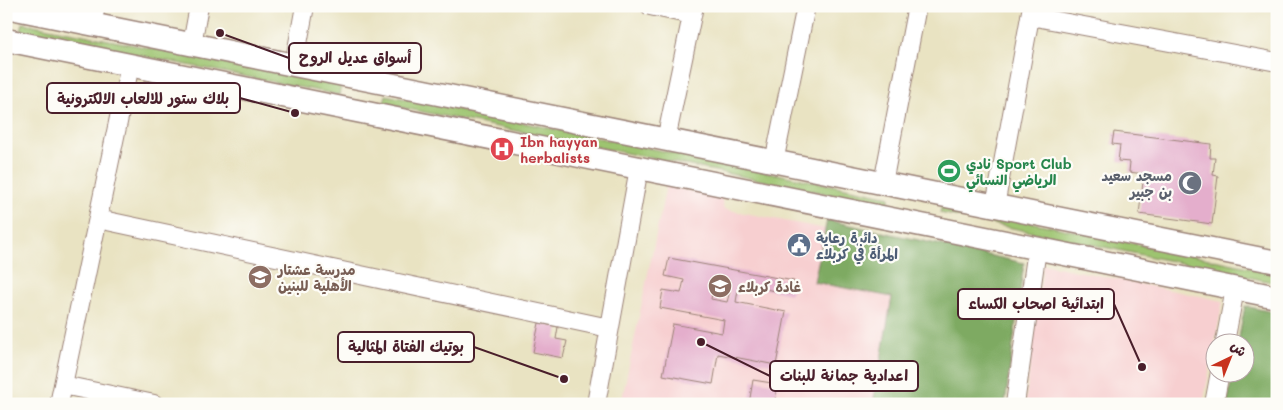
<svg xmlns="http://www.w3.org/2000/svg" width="1283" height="410" font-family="Mali,'Playpen Sans Arabic',sans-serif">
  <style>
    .built { fill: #f7cfd0 }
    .green { fill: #9dc46f; stroke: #74724d }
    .forest { fill: #7eaa62; stroke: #646446 }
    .building { fill: #e4aecc; fill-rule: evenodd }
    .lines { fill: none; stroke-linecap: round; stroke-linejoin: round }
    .minor-casing { stroke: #9a8176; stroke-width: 20 }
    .major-casing { stroke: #9a8176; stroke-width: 25 }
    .minor { stroke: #fff; stroke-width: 18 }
    .major { stroke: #fff; stroke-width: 22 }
    .labels { text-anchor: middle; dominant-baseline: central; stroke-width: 4.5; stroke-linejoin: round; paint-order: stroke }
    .health-label { font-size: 14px; font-weight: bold; fill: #be3a42; stroke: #fdfcf7; text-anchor: start }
    .leisure-label { font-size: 14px; font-weight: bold; fill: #27864d; stroke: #fdfcf7; text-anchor: start }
    .worship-label { font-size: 14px; font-weight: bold; fill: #5b616d; stroke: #fdfcf7; text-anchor: end }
    .service-label { font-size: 14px; font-weight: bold; fill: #4e5e75; stroke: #fdfcf7; text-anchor: start }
    .education-label { font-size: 14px; font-weight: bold; fill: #785e54; stroke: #fdfcf7; text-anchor: start }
    .leader { fill: none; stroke: #4a1f2b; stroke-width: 2 }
    .callout-dot { fill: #4a1f2b; stroke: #fdfcf7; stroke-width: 2 }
    .callout { fill: #fdfcf7; stroke: #4a1f2b; stroke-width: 2 }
    .callout-label { font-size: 15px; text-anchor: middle; font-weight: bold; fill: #4a1f2b }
  </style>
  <rect width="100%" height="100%" fill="#fdfcf7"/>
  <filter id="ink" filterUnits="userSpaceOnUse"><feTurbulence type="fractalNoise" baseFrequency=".02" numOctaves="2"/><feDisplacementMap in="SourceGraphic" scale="10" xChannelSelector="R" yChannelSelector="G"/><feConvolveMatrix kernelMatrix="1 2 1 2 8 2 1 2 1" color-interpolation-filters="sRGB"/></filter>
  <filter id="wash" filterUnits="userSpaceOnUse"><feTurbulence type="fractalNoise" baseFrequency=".0096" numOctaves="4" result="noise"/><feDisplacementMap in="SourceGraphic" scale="20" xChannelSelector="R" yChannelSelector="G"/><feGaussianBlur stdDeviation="1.12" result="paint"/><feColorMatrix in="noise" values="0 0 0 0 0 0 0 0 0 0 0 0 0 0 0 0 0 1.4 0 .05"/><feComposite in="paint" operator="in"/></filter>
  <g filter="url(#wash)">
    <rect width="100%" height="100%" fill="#e9e3c2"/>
    <path class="built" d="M666,186L721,197L724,209L826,229L814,282L892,297L873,404H621Z
      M1043,264L1223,301L1203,404H1025Z"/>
    <path class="green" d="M23,23L341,86L339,95L21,32Z
      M386,95L890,197L888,206L384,104Z
      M942,204L1277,273V283L940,213Z"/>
    <path class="forest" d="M827,220L1024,263L1005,404H873L892,297L814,282Z
      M1245,306L1277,313V404H1227L1233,373L1246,372V342H1238Z
      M80,398L112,404H79Z"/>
    <g id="blocks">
      <path class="building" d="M1114,132L1211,144L1210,158H1215L1213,175L1218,176L1212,224L1139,214L1144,174L1129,172L1130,162L1118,161L1120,145L1112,144Z
        M669,258L794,281L791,294L739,284L736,302L786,312L776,365L718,354L713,384L663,375L673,324L722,333L724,320L660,308L663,290L681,293L684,280L665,276ZM713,288L730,291L727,302L711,299Z
        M539,323L558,327L556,339L567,341L563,358L533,352Z
        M753,380L778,384L774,404H749Z"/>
    </g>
  </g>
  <g filter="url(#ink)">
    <use href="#blocks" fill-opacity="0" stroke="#9a8176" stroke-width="1"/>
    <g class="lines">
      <g class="minor-casing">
        <path id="minor" d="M650,6L692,15
          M1030,16L1277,62
          M92,24L96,6
          M192,44L199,6
          M294,65L305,6
          M666,140L694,6
          M774,162L806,6
          M883,183L917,6
          M995,206L1032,6
          M98,219L609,328
          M1225,342L1235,289
          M63,385L154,404
          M59,404L130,65
          M596,404L639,168
          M1015,404L1037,249
          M1214,404L1220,372"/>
      </g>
      <g class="major-casing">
        <path id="major" d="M6,7L936,194L1277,262
          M6,40L1277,297"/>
      </g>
      <use href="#minor" class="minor"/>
      <use href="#major" class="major"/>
    </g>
  </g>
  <defs>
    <g id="hospital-disc" transform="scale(1.25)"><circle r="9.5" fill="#e0444e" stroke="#fdfcf7"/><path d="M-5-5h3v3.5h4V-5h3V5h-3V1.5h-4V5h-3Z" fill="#fff"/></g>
    <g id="stadium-disc" transform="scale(1.25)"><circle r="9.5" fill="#2e9e5b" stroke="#fdfcf7"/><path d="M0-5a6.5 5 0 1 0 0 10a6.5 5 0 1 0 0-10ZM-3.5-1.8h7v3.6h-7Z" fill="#fff"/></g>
    <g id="mosque-disc" transform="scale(1.25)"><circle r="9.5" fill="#6b7280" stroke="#fdfcf7"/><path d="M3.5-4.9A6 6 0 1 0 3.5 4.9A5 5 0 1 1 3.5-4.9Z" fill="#fff"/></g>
    <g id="civic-disc" transform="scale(1.25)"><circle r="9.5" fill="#5c6f8a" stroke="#fdfcf7"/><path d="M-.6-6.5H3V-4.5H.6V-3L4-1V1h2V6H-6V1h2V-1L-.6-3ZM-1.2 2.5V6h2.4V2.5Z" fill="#fff"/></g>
    <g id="school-disc" transform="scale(1.25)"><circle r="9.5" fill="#8d6e63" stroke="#fdfcf7"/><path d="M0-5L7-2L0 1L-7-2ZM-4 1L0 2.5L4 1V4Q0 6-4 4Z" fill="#fff"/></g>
  </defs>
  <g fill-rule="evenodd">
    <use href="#hospital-disc" x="502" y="149"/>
    <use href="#stadium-disc" x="949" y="171"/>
    <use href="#mosque-disc" x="1190" y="183"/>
    <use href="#civic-disc" x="799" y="245"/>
    <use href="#school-disc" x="260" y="277"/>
    <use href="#school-disc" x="720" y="286"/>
  </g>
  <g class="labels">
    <g class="health-label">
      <text x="520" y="141">Ibn hayyan<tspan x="520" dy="16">herbalists</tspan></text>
    </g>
    <g class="leisure-label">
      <text x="966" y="163">نادي Sport Club<tspan x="966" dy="16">الرياضي النسائي</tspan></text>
    </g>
    <g class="worship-label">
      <text x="1172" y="175">مسجد سعيد<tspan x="1172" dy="16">بن جبير</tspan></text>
    </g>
    <g class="service-label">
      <text x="816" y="237">دائرة رعاية<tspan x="816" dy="16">المرأة في كربلاء</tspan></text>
    </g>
    <g class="education-label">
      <text x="278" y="269">مدرسة عشتار<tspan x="278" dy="16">الأهلية للبنين</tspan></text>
      <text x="738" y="286">غادة كربلاء</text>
    </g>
  </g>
  <path class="leader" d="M220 33L289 58M295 113L240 98M1142 367L1114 304M564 379L474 347M701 342L770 376"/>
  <g class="callout-dot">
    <circle cx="220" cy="33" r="5"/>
    <circle cx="295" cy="113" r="5"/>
    <circle cx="1142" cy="367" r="5"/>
    <circle cx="564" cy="379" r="5"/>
    <circle cx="701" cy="342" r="5"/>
  </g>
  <g class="callout">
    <rect x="289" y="43" width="132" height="30" rx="5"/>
    <rect x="47" y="83" width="193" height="30" rx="5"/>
    <rect x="958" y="289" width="156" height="30" rx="5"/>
    <rect x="338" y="332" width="136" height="30" rx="5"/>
    <rect x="770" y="361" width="148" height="30" rx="5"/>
  </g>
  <g class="callout-label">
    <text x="355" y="63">أسواق عديل الروح</text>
    <text x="143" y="104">بلاك ستور للالعاب الالكترونية</text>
    <text x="1036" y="309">ابتدائية اصحاب الكساء</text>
    <text x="406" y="352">بوتيك الفتاة المثالية</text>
    <text x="844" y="381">اعدادية جمانة للبنات</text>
  </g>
  <rect width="1283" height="410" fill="none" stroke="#fdfcf7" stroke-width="25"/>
  <g transform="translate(1230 358) rotate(43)"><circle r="24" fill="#fdfcf7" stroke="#b5a4a5"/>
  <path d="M0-4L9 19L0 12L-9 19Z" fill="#c8321e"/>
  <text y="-8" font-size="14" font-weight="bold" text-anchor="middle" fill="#4a1f2b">ش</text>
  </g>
</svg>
